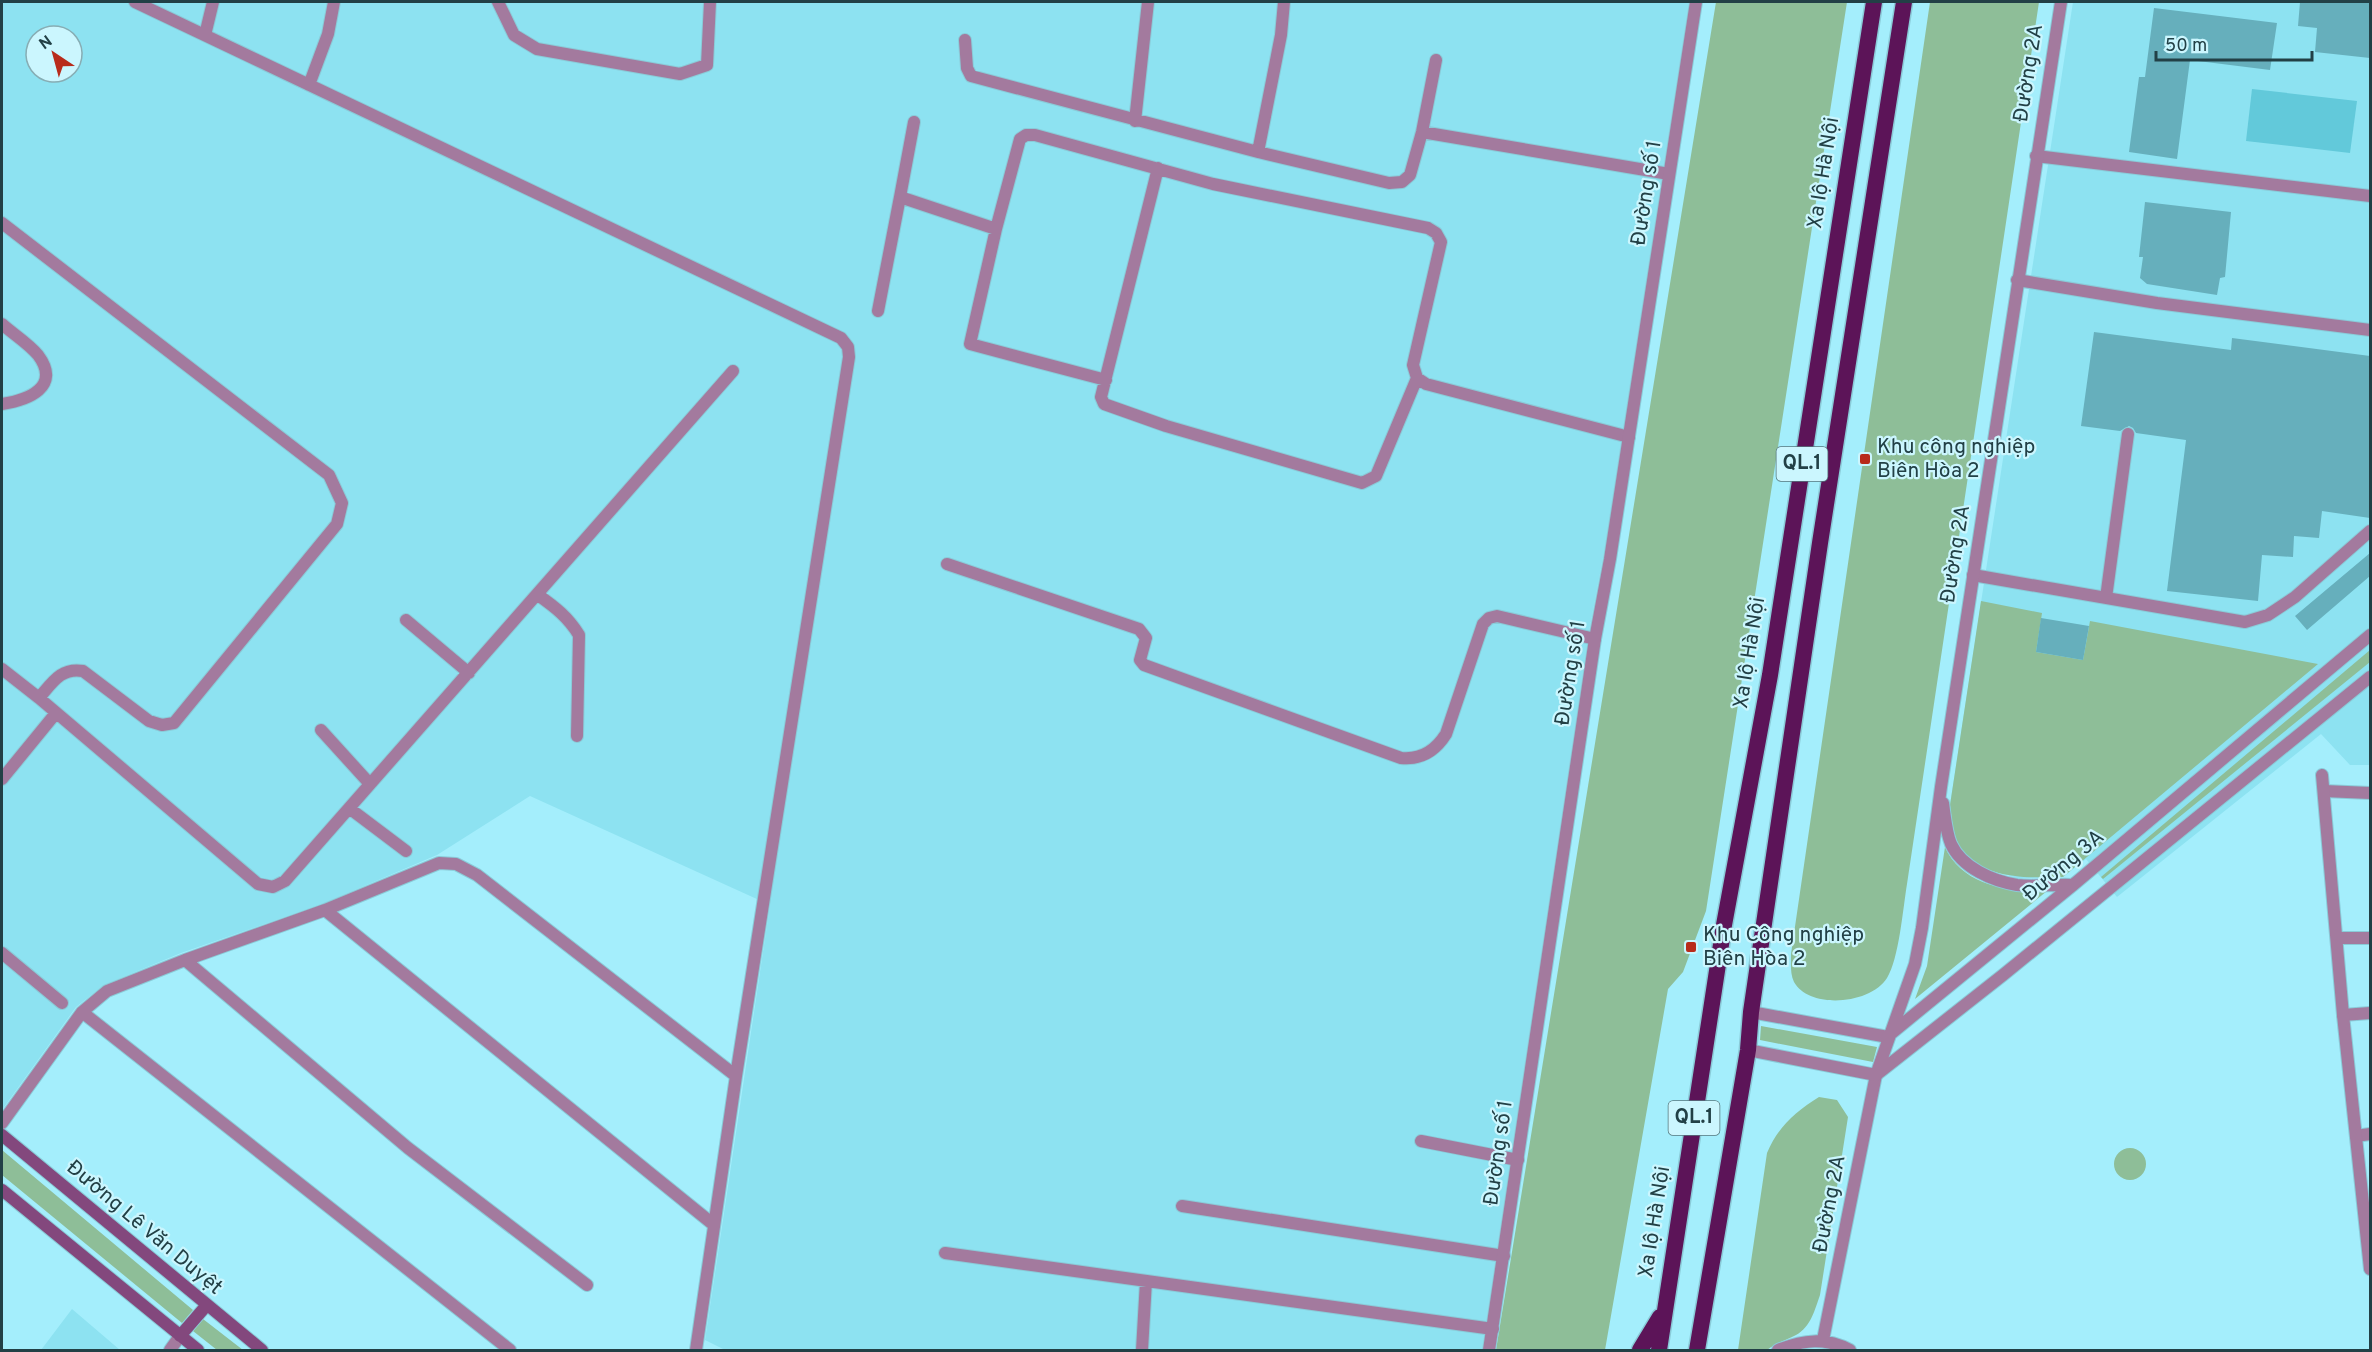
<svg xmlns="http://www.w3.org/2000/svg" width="2372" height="1352" font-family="Overpass,sans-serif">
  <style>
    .built { fill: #8de2f1; fill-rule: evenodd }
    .green { fill: #8ebe98 }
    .water { fill: #62c9da }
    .building { fill: #66afbc }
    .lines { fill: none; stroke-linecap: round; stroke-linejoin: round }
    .service-casing { stroke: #8acbd8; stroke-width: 14 }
    .minor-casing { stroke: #8acbd8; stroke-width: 14 }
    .tertiary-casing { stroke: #8acbd8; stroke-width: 14 }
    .secondary-casing { stroke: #8acbd8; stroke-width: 14 }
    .trunk-casing { stroke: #8acbd8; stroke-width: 19 }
    .service { stroke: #a37a9e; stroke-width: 12 }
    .minor { stroke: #a37a9e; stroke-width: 12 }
    .tertiary { stroke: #a37a9e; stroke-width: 12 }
    .secondary { stroke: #83487d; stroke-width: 12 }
    .trunk { stroke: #5c1458; stroke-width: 16 }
    .poi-dot { fill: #b82b1b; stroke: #cbf6fe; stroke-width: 2 }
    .labels { text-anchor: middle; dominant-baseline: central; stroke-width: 4.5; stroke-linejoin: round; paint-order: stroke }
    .shield { fill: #cbf6fe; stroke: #55777d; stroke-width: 1.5 }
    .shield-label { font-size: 20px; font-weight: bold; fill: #224046 }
    .street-label { font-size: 21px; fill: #224046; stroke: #cbf6fe }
    .poi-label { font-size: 21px; fill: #224046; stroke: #cbf6fe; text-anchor: start }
  </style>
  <rect width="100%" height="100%" fill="#a4eefc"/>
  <path class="built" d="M2,2H1689L1605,547L1589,632L1482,1350H725L705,1340L770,905L530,796L437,855L322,904L181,953L104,985L76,1007L2,1110ZM36,36H72V72H36Z
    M2073,2H2370V765H2350L2321,734L2117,897L2086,859L2063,877L2018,878L1990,870L1971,859L1962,851L1957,839L1950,805Z
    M72,1309L120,1350H41Z"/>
  <path class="green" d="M1716,2H1847L1706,911L1683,972L1668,989L1605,1350H1496Z
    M1930,2H2039L1907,884C1903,908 1899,959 1887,978C1871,1004 1810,1010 1794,982C1790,974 1791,963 1791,954Z
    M1981,601L2042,613L2036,652L2083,660L2090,621L2318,664L2063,877C2031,878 1984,880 1962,850C1953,838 1952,820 1950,805Z
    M2370,650V662L2103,879L2101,877Z
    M1945,847C1962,886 2010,892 2047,891L1915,999L1927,966Z
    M1761,1026L1877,1047L1873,1062L1760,1040Z
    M1819,1097L1837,1100L1848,1117L1820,1295C1815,1309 1811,1327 1796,1335C1786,1340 1776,1343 1767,1350H1738L1767,1153C1778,1127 1795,1112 1819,1097Z
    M2114 1164a16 16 0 1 1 32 0a16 16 0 1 1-32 0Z
    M2,1150L193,1310L182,1323L2,1175Z
    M203,1319L243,1350H217L193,1331Z"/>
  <path class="water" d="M2252,89L2357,101L2350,153L2246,141Z"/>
  <path class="building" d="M2300,2H2370V58L2315,52L2317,28L2298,26Z
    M2154,8L2277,23L2270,70L2190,60L2177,159L2129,152L2139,77H2145Z
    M2145,202L2231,212L2225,277L2220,278L2217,295L2147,284L2140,278L2143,257H2139Z
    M2094,332L2231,350L2232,338L2370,356V518L2322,511L2319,538L2294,536L2293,557L2262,555L2258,601L2167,591L2186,440L2136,433L2133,428L2129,426L2120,431L2081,426Z
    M2370,553V576L2307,630L2295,616Z
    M2041,618L2089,626L2083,660L2036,652Z"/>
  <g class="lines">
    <g class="service-casing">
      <path id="service" d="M498,2L514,35L537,49L680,74L707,65L710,2
        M965,40L967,68L971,76L1258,152L1281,35L1284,2
        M1135,121L1148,2
        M1422,132L1669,174
        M1258,152L1389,183L1402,182L1410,175L1422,132L1436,60
        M2036,156L2370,196
        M1158,168L1101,397L1104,404L1166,426L1362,483L1376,476L1417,378
        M900,197L914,122
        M2,223L329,475L342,503L337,524L174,723L162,725L149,721L83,671C61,667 52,683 39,698
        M2017,280L2157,303L2370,330
        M878,311L900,197L996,229
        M2,324C13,334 28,343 38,355C62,387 28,400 2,404
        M1106,380L970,344L996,229L1020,139L1026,135H1035L1213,184L1428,228L1436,233L1441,242L1413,365L1417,378L1426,384L1629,437
        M947,564L1139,629L1146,638L1140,660L1144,665L1401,758C1421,760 1436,750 1446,734L1483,624L1489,618L1497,616L1595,639
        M1973,575L2245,622L2268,615L2295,597L2370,531
        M538,595C555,607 568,617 579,635L577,736
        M2106,598L2128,434
        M406,620L469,673
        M2,669L39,698L258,884L273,887L285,881L733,371
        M321,730L370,784
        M2,779L56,713
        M2324,791L2370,793
        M349,808L406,851
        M2,953L62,1003
        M2343,1015L2370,1013
        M2356,1136L2370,1134
        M1421,1141L1518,1160
        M1182,1206L1504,1256
        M945,1253L1493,1329
        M170,1350L180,1336
        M1142,1350L1146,1281"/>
    </g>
    <g class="minor-casing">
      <path id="minor" d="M135,2L841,338L848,347L849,357L736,1076L696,1350
        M205,35L213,2
        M309,85L328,34L334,2
        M2322,775L2343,1015L2370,1269
        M325,910L714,1225
        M2337,938H2370
        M185,960L408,1148L587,1285
        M82,1012L510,1350
        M2,1123L82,1012L107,991L185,960L325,910L439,863L456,864L477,875L736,1076
        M1823,1340L1876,1075
        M1489,1350L1595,639L1610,559L1696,2
        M1778,1350C1803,1340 1825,1337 1850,1350"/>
    </g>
    <g class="tertiary-casing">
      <path id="tertiary" d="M1943,803C1945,817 1946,832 1951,844C1962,868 1993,881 2017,885C2035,887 2055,884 2073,885
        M1751,1012L1888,1037
        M1888,1036L2073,885L2370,635
        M1748,1050L1876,1075L2003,975L2370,677
        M1876,1075L1915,964L1922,928L1941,787L2061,2"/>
    </g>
    <g class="secondary-casing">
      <path id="secondary" d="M2,1135L262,1350
        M2,1190L198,1350
        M180,1336L206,1306"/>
    </g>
    <g class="trunk-casing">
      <path id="trunk" d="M1640,1350L1660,1317
        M1659,1350L1724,925L1770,675L1874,2
        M1697,1350L1748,1050L1751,1012L1820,543L1904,2"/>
    </g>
    <use href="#service" class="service"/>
    <use href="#minor" class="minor"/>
    <use href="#tertiary" class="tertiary"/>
    <use href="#secondary" class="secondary"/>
    <use href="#trunk" class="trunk"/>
  </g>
  <g class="poi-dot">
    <rect x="1859" y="453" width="12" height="12" rx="3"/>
    <rect x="1685" y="941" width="12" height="12" rx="3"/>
  </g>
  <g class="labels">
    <g class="shield">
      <rect x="1776.5" y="447" width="51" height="34" rx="4.5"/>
      <rect x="1668.5" y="1101" width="51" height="34" rx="4.5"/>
    </g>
    <g class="shield-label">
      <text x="1802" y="464">QL.1</text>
      <text x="1694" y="1118">QL.1</text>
    </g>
    <g class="street-label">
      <text transform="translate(2029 73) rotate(-81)">Đường 2A</text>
      <text transform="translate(1824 173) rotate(-81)">Xa lộ Hà Nội</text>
      <text transform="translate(1647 193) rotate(-81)">Đường số 1</text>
      <text transform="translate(1956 554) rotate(-81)">Đường 2A</text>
      <text transform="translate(1750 653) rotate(-81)">Xa lộ Hà Nội</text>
      <text transform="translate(1571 673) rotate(-81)">Đường số 1</text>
      <text transform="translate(2064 866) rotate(-40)">Đường 3A</text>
      <text transform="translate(1499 1153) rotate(-82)">Đường số 1</text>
      <text transform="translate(1830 1204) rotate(-79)">Đường 2A</text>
      <text transform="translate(1655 1222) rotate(-81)">Xa lộ Hà Nội</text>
      <text transform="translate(144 1228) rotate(40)">Đường Lê Văn Duyệt</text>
    </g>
    <g class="poi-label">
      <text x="1877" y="447">Khu công nghiệp<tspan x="1877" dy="24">Biên Hòa 2</tspan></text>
      <text x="1703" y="935">Khu Công nghiệp<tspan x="1703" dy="24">Biên Hòa 2</tspan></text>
    </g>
  </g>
  <rect width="2372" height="1352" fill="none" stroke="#224046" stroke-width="6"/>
  <g transform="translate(54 54) rotate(324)"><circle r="28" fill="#cbf6fe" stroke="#87adb4" stroke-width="1.5"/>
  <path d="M0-4.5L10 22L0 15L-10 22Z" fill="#b82b1b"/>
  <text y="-9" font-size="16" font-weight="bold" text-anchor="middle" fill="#224046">N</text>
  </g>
  <path d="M2156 51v9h156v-9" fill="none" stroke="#224046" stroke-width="3"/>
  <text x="2165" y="51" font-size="18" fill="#224046" stroke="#cbf6fe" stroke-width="4.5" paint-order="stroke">50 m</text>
</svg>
